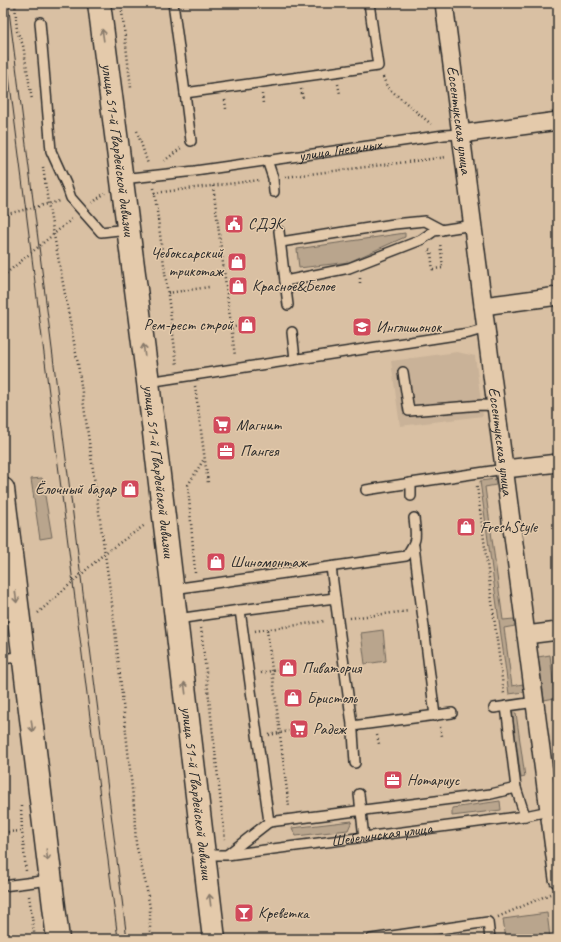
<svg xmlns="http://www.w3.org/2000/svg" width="561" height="942" font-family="Caveat,sans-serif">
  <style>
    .built { fill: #c9b298 }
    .green { fill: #b9a58d; stroke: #72685c }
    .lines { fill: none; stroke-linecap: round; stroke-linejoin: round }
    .service-casing { stroke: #2b2b2b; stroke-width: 12 }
    .minor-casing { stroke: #2b2b2b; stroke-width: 20 }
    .secondary-casing { stroke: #2b2b2b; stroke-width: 25 }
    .path { stroke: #2b2b2b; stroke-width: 2.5; stroke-dasharray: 1 3; stroke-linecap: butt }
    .service { stroke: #e4caab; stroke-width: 9 }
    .minor { stroke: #e4caab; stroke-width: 17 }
    .secondary { stroke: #e4caab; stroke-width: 22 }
    .tram { stroke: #2b2b2b; stroke-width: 1 }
    .oneway { stroke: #887a6b }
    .labels { text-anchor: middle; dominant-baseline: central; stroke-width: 3; stroke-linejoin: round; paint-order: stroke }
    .street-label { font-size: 16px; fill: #2b2b2b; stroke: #e4caab }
    .poi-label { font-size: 16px; fill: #2b2b2b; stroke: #e4caab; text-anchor: start }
  </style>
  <rect width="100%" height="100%" fill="#d9c0a3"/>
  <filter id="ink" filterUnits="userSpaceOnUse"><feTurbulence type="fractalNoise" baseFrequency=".025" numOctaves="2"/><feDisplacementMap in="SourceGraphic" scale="8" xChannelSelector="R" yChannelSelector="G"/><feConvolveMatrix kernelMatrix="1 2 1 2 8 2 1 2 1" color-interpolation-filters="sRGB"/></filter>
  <g filter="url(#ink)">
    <path class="built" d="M457,352L475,356L483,416L400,426L391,361Z"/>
    <path class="green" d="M405,233V237L349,262L299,268L297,249Z
      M42,478L52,537L40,539L31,479Z
      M495,479L496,485L485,487L503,620L514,619L515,626L504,628L512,686L523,684L524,692L509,694L480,481Z
      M383,630L386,661L365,664L361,633Z
      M550,655L555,698L544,700L538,657Z
      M512,713H516L525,777L521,778Z
      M500,801L501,810L452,816V808Z
      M352,821L348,830L296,836L292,828Z
      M547,913L550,937L538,939H506L503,919Z"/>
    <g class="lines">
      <g class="service-casing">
        <g id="service">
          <path d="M173,3L185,93L378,66L369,3"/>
          <path d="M40,22L51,151L66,184L71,198L101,232L128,229"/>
          <path d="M185,93L191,141"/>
          <path d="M267,160L273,178L274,192"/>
          <path id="s1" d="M122,179L195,171L444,135L461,134"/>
          <path d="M279,231L285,281"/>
          <path d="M281,242L394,224L425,221L442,230"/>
          <path d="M288,305L285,281L349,268L421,240L434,231L473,225"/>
          <path d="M292,332L295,359"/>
          <path d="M403,372L409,411L482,405L496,406"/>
          <path d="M148,382L469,333L486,328"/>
          <path d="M366,490L411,483"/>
          <path d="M411,496V483L505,469"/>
          <path d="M414,546L435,716"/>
          <path d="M331,567L335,598"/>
          <path d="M173,589L406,556C418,539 416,537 414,518"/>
          <path d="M240,610L335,598L353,732L355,763"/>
          <path d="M177,619L240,610L269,822L228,854"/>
          <path d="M3,659L23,656"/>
          <path d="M506,706L516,788L525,816"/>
          <path d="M494,708L535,702"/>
          <path d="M352,726L452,713"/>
          <path d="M359,794L364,838"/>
          <path d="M269,822L491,794L516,788"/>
          <path id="s2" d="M204,855H227L525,816L549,811"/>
          <path d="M3,886L50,880"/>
          <path d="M371,939L488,922L490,939"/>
        </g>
      </g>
      <g class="minor-casing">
        <g id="minor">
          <path id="s3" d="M444,3L496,406L558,879"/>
          <path d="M461,134L558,121"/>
          <path d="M483,306L558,296"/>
          <path d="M505,469L558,463"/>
          <path d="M526,635L558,631"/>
        </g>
      </g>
      <g class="secondary-casing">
        <g id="secondary">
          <path id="s4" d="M99,3L148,382L214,939"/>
          <path d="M3,489L58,939"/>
        </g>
      </g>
      <path class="path" d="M15,3L17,31L23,45L32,100
        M121,3L131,88
        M383,77L387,87L431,124
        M338,84L340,94
        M301,89L303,99
        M262,94L263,104
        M225,100L226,109
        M137,131L148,164
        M164,161L181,148
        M43,167L48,203L78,364L113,611L134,807L136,844L146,885L150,908V939
        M285,177L447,157
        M213,186L235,356
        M154,188L177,365
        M154,193L260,180
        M92,203L105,193
        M3,215L60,201
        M429,250L431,252L433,272
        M433,269L443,268L440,243
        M3,276L72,219
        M360,278V285
        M168,293L209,287
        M231,328L238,326
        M195,386L208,483
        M477,486L504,694
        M195,573L188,485L204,459
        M38,613L105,553L145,525
        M350,618L409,611
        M201,628L225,839
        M267,630L289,807
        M255,631L326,621
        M261,673L282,669
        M440,727L442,736
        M269,735L290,731
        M333,735L341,734
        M377,735L379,744
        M21,806L22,831L26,871
        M8,832L21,831
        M29,896L35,939
        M498,917L550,894"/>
      <use href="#service" class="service"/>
      <use href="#minor" class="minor"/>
      <use href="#secondary" class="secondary"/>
      <path class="tram" d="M8,3L127,939
        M3,29L118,939"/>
    </g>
    <defs><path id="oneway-shaft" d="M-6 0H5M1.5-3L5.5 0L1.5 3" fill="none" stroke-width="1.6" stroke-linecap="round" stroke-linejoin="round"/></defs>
    <g class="oneway">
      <use href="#oneway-shaft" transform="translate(103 35) rotate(-98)"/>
      <use href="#oneway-shaft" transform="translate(144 350) rotate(-97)"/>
      <use href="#oneway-shaft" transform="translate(16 597) rotate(83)"/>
      <use href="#oneway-shaft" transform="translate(185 688) rotate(-97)"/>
      <use href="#oneway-shaft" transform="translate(32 726) rotate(83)"/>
      <use href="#oneway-shaft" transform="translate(47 855) rotate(83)"/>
      <use href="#oneway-shaft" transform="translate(210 900) rotate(-97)"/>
    </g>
  </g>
  <defs>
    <g id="civic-square" transform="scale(1)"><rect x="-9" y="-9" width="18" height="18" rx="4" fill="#d1495b" stroke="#e4caab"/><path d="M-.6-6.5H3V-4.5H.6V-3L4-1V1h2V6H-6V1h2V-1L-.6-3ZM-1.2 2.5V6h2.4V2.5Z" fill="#fff"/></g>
    <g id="shop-square" transform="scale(1)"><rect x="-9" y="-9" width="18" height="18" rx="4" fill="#d1495b" stroke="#e4caab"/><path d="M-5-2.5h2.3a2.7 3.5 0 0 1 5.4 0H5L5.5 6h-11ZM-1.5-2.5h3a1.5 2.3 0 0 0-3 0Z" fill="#fff"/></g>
    <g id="school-square" transform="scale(1)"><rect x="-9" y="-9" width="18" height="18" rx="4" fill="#d1495b" stroke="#e4caab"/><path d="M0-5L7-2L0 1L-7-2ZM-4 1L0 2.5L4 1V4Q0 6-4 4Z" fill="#fff"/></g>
    <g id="supermarket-square" transform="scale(1)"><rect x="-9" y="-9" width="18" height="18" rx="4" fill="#d1495b" stroke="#e4caab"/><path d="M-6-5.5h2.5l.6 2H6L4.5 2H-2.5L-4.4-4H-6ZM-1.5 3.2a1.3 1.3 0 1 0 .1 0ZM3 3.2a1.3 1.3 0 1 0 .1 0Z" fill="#fff"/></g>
    <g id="office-square" transform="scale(1)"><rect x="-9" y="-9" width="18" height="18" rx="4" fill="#d1495b" stroke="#e4caab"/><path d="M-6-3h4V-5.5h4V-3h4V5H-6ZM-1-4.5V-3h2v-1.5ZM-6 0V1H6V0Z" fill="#fff"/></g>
    <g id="bar-square" transform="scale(1)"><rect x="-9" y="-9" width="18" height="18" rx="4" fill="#d1495b" stroke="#e4caab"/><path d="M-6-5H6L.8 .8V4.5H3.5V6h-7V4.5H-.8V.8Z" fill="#fff"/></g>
  </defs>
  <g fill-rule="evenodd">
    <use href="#civic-square" x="234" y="224"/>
    <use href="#shop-square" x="237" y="262"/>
    <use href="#shop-square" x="238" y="286"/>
    <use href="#shop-square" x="247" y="325"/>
    <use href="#school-square" x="362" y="327"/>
    <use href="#supermarket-square" x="222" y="425"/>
    <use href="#office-square" x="226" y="451"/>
    <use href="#shop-square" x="130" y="489"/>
    <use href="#shop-square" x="466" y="527"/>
    <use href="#shop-square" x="216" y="562"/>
    <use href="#shop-square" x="288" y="668"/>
    <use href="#shop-square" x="293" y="698"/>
    <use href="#supermarket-square" x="299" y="729"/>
    <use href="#office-square" x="393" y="780"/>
    <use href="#bar-square" x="244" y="913"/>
  </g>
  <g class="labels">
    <g class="street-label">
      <text stroke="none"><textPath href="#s3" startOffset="118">Ессентукская улица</textPath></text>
      <text stroke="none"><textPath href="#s4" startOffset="148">улица 51-й Гвардейской дивизии</textPath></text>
      <text stroke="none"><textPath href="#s1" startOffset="220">улица Гнесиных</textPath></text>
      <text stroke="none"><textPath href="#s3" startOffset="442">Ессентукская улица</textPath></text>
      <text stroke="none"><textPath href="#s4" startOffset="472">улица 51-й Гвардейской дивизии</textPath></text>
      <text stroke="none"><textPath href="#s4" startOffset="796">улица 51-й Гвардейской дивизии</textPath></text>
      <text stroke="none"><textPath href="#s2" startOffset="179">Шебелинская улица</textPath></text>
    </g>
    <g class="poi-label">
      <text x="248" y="224">СДЭК</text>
      <text x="223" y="253" text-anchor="end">Чебоксарский<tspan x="223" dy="18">трикотаж</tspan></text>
      <text x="252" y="286">Красное&amp;Белое</text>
      <text x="233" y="325" text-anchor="end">Рем-рест строй</text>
      <text x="376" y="327">Инглишонок</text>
      <text x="236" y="425">Магнит</text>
      <text x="240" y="451">Пангея</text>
      <text x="116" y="489" text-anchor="end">Ёлочный базар</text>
      <text x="480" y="527">FreshStyle</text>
      <text x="230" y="562">Шиномонтаж</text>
      <text x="302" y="668">Пиватория</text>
      <text x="307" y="698">Бристоль</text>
      <text x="313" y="729">Радеж</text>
      <text x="407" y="780">Нотариус</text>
      <text x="258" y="913">Креветка</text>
    </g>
  </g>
  <rect width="561" height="942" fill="none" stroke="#e4caab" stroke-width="16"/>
  <rect x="8" y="8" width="545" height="926" fill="none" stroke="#2b2b2b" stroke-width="1.5" filter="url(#ink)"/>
</svg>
